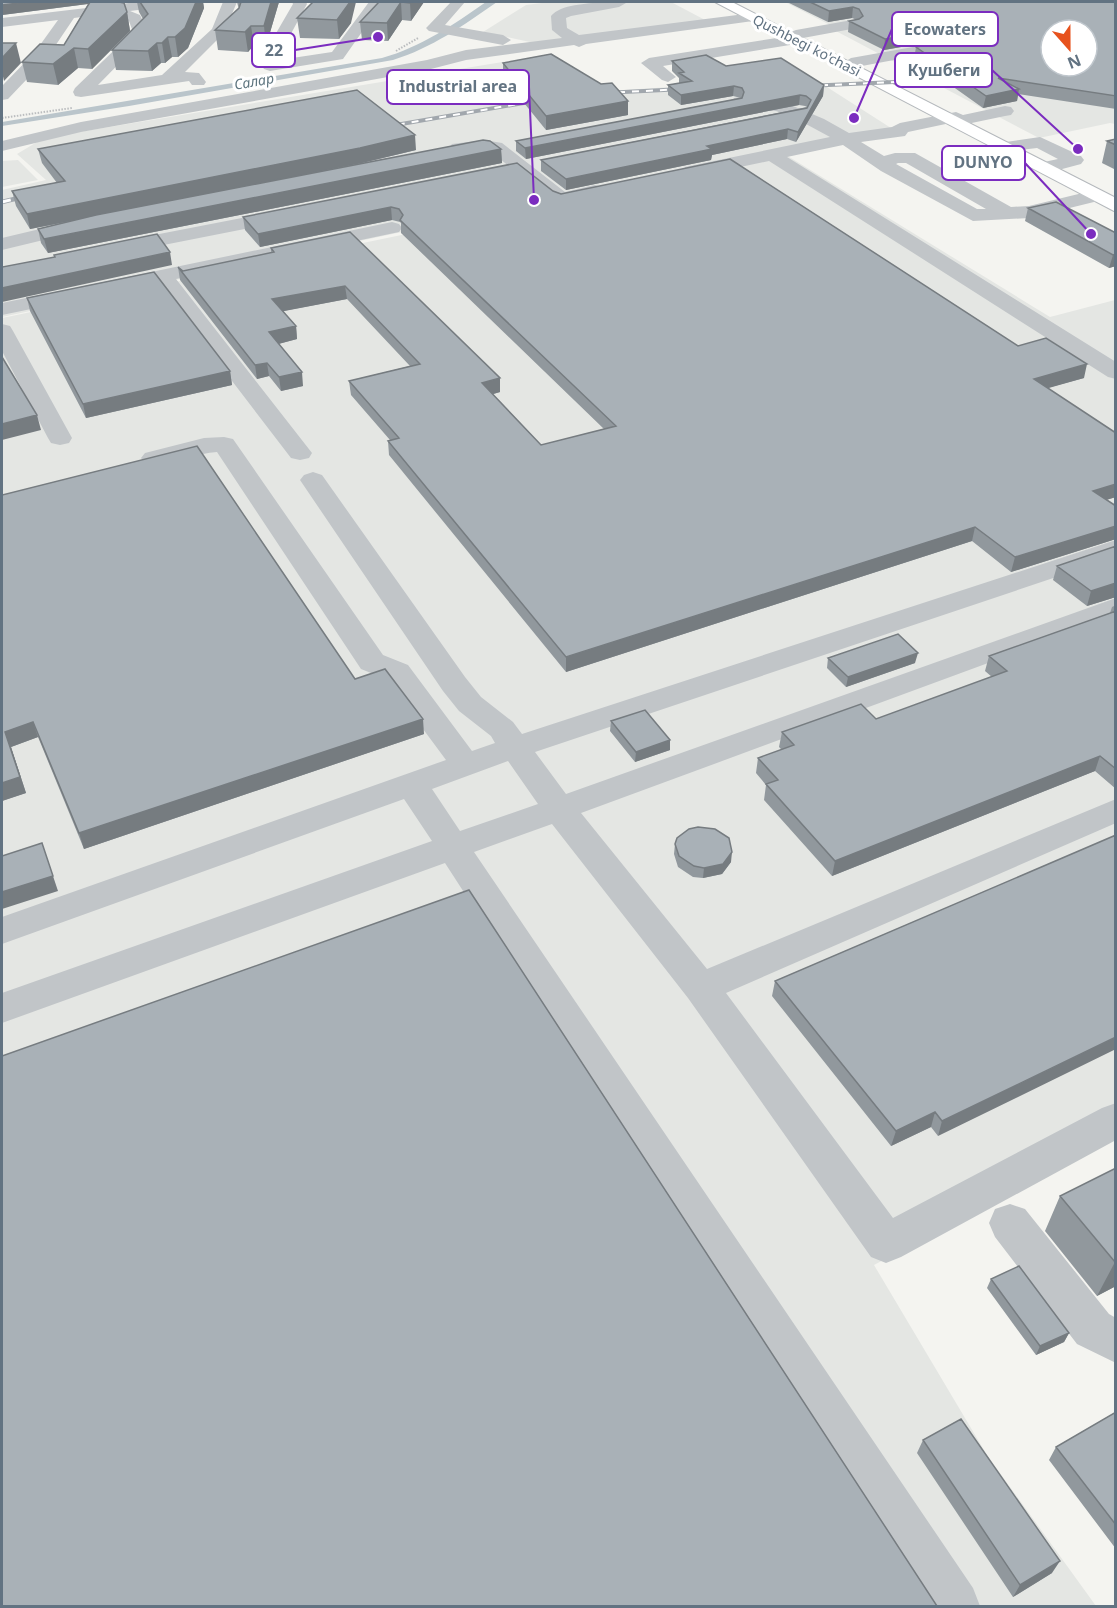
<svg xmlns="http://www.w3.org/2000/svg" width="1117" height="1608" font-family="'Noto Sans',sans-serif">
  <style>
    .built { fill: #e4e6e3; fill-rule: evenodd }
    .water { fill: #bac5cb }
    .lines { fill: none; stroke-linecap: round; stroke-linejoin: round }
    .major-casing { stroke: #b4b8bc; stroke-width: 2 }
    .path { stroke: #bbbdbf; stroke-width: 2; stroke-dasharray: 1.5 1.5; stroke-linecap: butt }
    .minor { fill: #c1c5c8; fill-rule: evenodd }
    .major { fill: #fff; fill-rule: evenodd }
    .rail-far1-casing { stroke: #a1a7ad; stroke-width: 4 }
    .rail-casing { stroke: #a1a7ad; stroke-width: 4.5 }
    .rail-far1 { stroke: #fff; stroke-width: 2; stroke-dasharray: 7; stroke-linecap: butt }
    .rail { stroke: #fff; stroke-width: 3; stroke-dasharray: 9; stroke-linecap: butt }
    .wall { fill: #91989d }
    .shaded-wall { fill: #767c80 }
    .building { fill: #a9b1b7; stroke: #767c80; stroke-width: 1.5; fill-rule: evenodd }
    .labels { text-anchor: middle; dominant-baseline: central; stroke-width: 6; stroke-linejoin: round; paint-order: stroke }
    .far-street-label { font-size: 14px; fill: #627382; stroke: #fff }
    .far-water-label { font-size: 14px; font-style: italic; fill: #5e757f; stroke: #fff }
    .leader { fill: none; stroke: #7b2cbf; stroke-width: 2 }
    .callout-dot { fill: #7b2cbf; stroke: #fff; stroke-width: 2 }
    .callout { fill: #fff; stroke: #7b2cbf; stroke-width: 2 }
    .callout-label { font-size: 16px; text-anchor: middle; font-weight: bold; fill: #627382 }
  </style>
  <rect width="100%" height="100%" fill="#f4f4f0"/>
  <path class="built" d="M550,2H671L707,21L539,44L483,32L526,5Z
    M785,2H1115V124L1110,123L1039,138L834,30L838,29ZM1051,30H1087V66H1051Z
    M550,54L607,91L703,85L805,73L891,128L2,317V190L46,180L17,154L37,142L67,134Z
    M786,155L1050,317L1115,300V1137L874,1265L987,1455L1096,1606H2V318Z
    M18,160L38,180L2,187V161Z"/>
  <path class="water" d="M486,2H497C464,25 432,48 393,60L129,106L2,126V122L382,58C421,47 453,25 486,2Z"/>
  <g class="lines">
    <g class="major-casing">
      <path id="major" d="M715,2H732L1116,198V212Z"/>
    </g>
    <path class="path" d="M396,51L418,38
      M2,118L72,108"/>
    <path class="minor" d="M137,2H177L170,6L130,11L140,15L149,33L98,85L162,75L212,29L223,2H237L224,33L185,72L199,73L206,82L204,85H192L189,81L81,97L75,96L73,92L75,88L133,32L129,21L112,13L74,18L47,58L8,99L2,100V86L35,52L58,20L2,27V18Z
      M292,2H306L307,4L280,54L279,60L332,52L369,2H383L343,59L270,71L264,69L262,66L264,54L293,4Z
      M451,2H465L445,25L503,35L511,40L503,45L429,31L426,28L429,25Z
      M602,2L626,3L619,7L571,16L566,18L567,28L579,35L753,13L760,17L753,21L586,44L579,47L574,45L466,60L427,70L81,132L2,151V141L81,122L427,60L466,50L562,38L552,30L551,16C561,4 587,4 602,2Z
      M852,20L857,22L860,25L857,28L803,38L801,42L796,44L663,66L676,77L668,82L662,80L641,63L649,58L789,36L791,32L796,30Z
      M958,39L964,41L966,44L964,47L851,68L843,63L851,58Z
      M740,97H760L786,103L824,119L849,133L892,127L900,123L956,112L963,115L1005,106L1011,107L1014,111L1011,115L1005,116L962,125L955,122L908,132L905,136L861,142L884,156L895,153H915L1011,207L1029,206L1095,190L1102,192L1105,196L1102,200L1029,218L973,221L881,171L843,145L787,157L1116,362V379L1108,377L769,161L692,177L685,175L683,171L685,167L830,137L793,117L776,111L734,106L732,102L734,98ZM898,163H906L986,209H977L896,164Z
      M1040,137L1081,156L1084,160L1081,164L1051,172L1044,170L1042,166L1044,162L1058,159L1037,148L1012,151L1006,150L1003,146L1006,142Z
      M484,140L502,143L565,192L595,185L602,187L604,191L602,195C587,199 568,206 554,202L490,151L452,152L449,148L452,144Z
      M288,209L295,211L298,215L295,219L118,254L111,252L108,248L111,244L118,242Z
      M82,219L89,221L92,225L89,229L2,250V238Z
      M392,222L399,224L402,228L399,232L176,279L312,453L309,458L300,460L291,458L157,283L2,315V303Z
      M2,324L10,326L13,331L72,438L69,443L60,445L51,443L48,438L2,351Z
      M224,437L233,439L383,655L408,665L472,751L495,743L491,736L459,711L443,691L300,480L304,475L313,472L322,475L465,677L481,697L513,722L522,734L1116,540V557L535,752L566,794L1116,598V616L581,813L707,969L1116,799V823L726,993L893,1218L1102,1108L1116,1103V1140L901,1257L886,1263L871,1257L688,998L552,824L474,852L973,1588L980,1606H925L445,863L2,1023V993L432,841L404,799L2,944V917L446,760L386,679L361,669L217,452C194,453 167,469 145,463L141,458L145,453L204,438ZM508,761L538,804L460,831L432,789Z
      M1010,1204L1025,1209L1109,1314L1116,1318V1363L1077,1344L995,1237L989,1223L995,1209Z"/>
    <use href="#major" class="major"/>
    <g class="rail-far1-casing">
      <path id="rail-far1" d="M807,86L960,79
        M604,93L684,89
        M384,127L541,100"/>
    </g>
    <g class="rail-casing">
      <path id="rail" d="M2,202L31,195"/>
    </g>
    <use href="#rail-far1" class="rail-far1"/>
    <use href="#rail" class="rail"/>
  </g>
  <path class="wall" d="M2,2H203L204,8L188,48L178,57H172L165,63H161L152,71L116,70L112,50L143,19L139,12L137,2L122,3L127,12L130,31L92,69L78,68L58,85L27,82L22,62L64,45L88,4L2,15Z
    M237,2H279L266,46L254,45L248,52L218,50L215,30L239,8L238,6Z
    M313,2L351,23L339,39L300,38L297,18Z
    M379,2H424L411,21L402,20L388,41L362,40L360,22Z
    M787,2H1116V109L1018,94L1017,101L983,108L914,59L916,47L963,38L958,37L884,50L848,32L849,21L857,20L852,18L828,22Z
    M672,61L726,66L824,85L823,96L796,142L787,139L712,155L711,160L566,190L541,171V160L807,107L805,106L799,105L526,159L516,151V141L741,98L733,96L681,105L668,95V85L679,83V78L672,71Z
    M503,63L628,101V115L546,130L503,77Z
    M1116,139V170L1102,163L1107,141Z
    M38,149L416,150L362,163L246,186L501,149L502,163L48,253L41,243L38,229L67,222L30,229L16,206L12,191L57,183L42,163Z
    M553,191L1018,346L1084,378L1047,388L1116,497L1106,500L1116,506V539L1011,572L972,541L566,672L389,455L388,441L390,440L351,395L349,381L410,366L347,299L283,311L296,326L297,339L278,344L303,386L281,391L269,376L257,379L180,280L178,267L183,271L271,253V248L350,232L500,392L493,394L541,445L604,429L401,233V223L400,222L392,220L260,247L245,230L243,217Z
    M1028,208L1116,233V266L1109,268L1025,221Z
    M27,298L230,371L232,385L86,418L30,311Z
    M2,495L355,679L424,734L84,849L38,737L11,747L26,793L2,801Z
    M1116,546V597L1087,606L1053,580L1057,566Z
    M1116,605V789L1095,771L832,876L764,800L766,785L756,773L758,758L782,750L779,747L782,732L876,719L992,677L985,671L989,656L1110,613L1112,607Z
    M828,658L915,663L846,687L827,668Z
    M611,721L670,740V750L635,762L610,731Z
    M1116,835L938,1136L931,1127L891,1146L772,996L775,981Z
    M675,844L731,862L722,874L703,878L693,877L678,867L674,854Z
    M1116,1168V1286L1097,1296L1045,1231L1060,1196Z
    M991,1279L1069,1333L1064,1342L1036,1355L987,1288Z
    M1116,1412V1549L1049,1460L1056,1447Z
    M923,1440L1052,1573L1013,1597L917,1453Z"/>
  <path class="shaded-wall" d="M27,2H137L103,4V2L2,15V5Z
    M196,2H203L204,8L188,48L178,57L175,37Z
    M271,2H279L266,46L264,26Z
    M350,2H356L351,23L339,39L337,20Z
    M401,2L402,20L388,41L387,23Z
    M411,2H424L411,21L410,3Z
    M853,7L852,18L828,22L829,11Z
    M127,12L130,31L92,69L88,49Z
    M251,26L254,45L248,52L245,32Z
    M960,26L958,37L884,50L885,39Z
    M168,37L172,57L165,63L162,43Z
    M16,43L21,63L4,81L2,72V58Z
    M157,43L161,63L152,71L148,51Z
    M74,48L78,68L58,85L53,64Z
    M824,85L823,96L796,142L798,132Z
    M734,86L733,96L681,105V95Z
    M1019,89L1017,101L983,108L986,96Z
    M800,95L799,105L526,159L525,148Z
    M628,101V115L546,130V116Z
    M788,129L787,139L712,155L711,160L566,190V179L707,146Z
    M415,135L416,150L362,163L30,229L27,214Z
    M501,149L502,163L48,253L44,239Z
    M391,207L392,220L260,247L258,234Z
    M170,252L172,265L2,302V288Z
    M1116,254V266L1109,268L1113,255Z
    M345,286L347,299L274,313L272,299Z
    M296,326L297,339L271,346L269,332Z
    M267,363L269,376L257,379L255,365Z
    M1087,364L1084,378L1031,393L1034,379Z
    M230,371L232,385L86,418L83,404Z
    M302,372L303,386L281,391L279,377Z
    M500,378V392L483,397L482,383Z
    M37,415L41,430L2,440V424Z
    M1116,484V497L1089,505L1093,491Z
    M1116,526V539L1011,572L1015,557Z
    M975,527L972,541L566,672V657Z
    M1116,583V597L1087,606L1091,591Z
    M918,653L915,663L846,687L848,677Z
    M423,719L424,734L84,849L79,833Z
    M33,722L38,737L11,747L26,793L2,801V783L5,732Z
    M670,740V750L635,762L636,752Z
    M1100,756L1095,771L832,876L835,861Z
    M42,843L58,891L2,909V892Z
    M732,852L731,862L722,874L703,878L704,868Z
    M1116,1037V1049L938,1136L942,1121Z
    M935,1112L931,1127L891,1146L896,1131Z
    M1115,1262H1116V1286L1097,1296Z
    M1069,1333L1064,1342L1036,1355L1040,1346Z
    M1060,1561L1052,1573L1013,1597L1020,1585Z"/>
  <path class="building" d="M2,2H27L2,5Z
    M90,2H119L124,3L127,12L88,49L74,48L53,64L22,62L40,44L64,45Z
    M140,2H196L185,28L175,37H168L162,43H157L148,51L112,50L148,14Z
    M241,2H271L264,26H251L245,32L215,30L239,8Z
    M313,2H350L337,20L297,18Z
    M379,2H411L410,3L401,2L387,23L360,22Z
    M810,2H1116V96L998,78L1019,89L986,96L916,47L966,38L970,34L967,28L960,26L885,39L849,21L859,19L863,16L859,9L853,7L829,11ZM1051,30H1087V66H1051Z
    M2,43H16L2,58Z
    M551,54L601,84L612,83L628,101L546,116L503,63Z
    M706,55L726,66L781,58L824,85L798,132L788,129L707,146L712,149L566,179L541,160L807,108L811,100L806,96L800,95L525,148L516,141L742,98L744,92L742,88L734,86L681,95L668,85L692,81L679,73L684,72L672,61Z
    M357,90L415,135L360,148L27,214L12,191L65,181L38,149Z
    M1116,139V145L1107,141Z
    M483,140L490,141L501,149L44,239L38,229L96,215Z
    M730,159L1018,346L1046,338L1087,364L1034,379L1116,433V484L1093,491L1116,506V526L1015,557L975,527L566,657L388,441L399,438L349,381L420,364L345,286L272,299L296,326L269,332L302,372L279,377L267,363L255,365L178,267L183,271L274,252L271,248L350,232L500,378L482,383L541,445L616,426L400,220L403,215L399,209L391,207L258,234L243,217L517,163L553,191L561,194Z
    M1056,202L1116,233V254L1113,255L1028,208Z
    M157,234L170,252L2,288V267L55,257L54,255Z
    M154,272L230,371L83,404L27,298Z
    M2,357L37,415L2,424Z
    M197,446L355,679L385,669L423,719L79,833L33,722L5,732L20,777L2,783V495Z
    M1116,546V583L1091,591L1057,566Z
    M1116,611V769L1100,756L835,861L766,784L778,780L758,758L794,745L782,732L861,704L876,719L1007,671L989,656Z
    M898,634L918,653L848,677L828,658Z
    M645,710L670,740L636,752L611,721Z
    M698,827L715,829L729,838L732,852L723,864L704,868L694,866L679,856L675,844L677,838L689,829Z
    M1116,835V1037L942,1121L935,1112L896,1131L775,981Z
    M42,843L53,876L2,892V856Z
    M469,890L937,1606H2V1056Z
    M1116,1168V1262H1115L1060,1196Z
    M1019,1266L1069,1333L1040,1346L991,1279Z
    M1116,1412V1525L1056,1447Z
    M961,1419L1060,1561L1020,1585L923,1440Z"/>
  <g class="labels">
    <g class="far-street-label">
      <text transform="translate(807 45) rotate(27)">Qushbegi ko'chasi</text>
    </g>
    <g class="far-water-label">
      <text transform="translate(254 81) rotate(-10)">Салар</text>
    </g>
  </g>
  <path class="leader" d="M854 118L892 29M378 37L295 50M1078 149L992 70M534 200L529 87M1091 234L1025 163"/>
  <g class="callout-dot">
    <circle cx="854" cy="118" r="6"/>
    <circle cx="378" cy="37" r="6"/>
    <circle cx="1078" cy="149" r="6"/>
    <circle cx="534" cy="200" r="6"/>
    <circle cx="1091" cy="234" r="6"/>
  </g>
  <g class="callout">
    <rect x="892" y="12" width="106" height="34" rx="6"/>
    <rect x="252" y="33" width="43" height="34" rx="6"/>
    <rect x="895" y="53" width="97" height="34" rx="6"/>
    <rect x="387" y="70" width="142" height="34" rx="6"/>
    <rect x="942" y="146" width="83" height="34" rx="6"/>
  </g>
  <g class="callout-label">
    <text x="945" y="35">Ecowaters</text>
    <text x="274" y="56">22</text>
    <text x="944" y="76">Кушбеги</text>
    <text x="458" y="92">Industrial area</text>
    <text x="983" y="168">DUNYO</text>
  </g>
  <rect width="1117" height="1608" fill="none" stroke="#627382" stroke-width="6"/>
  <g transform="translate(1069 48) rotate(159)"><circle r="28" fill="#ffffff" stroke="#c0c7cd" stroke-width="1.5"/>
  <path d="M0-4.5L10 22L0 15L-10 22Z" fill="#e7521d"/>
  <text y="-9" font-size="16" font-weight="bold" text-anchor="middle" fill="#627382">N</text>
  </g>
</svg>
